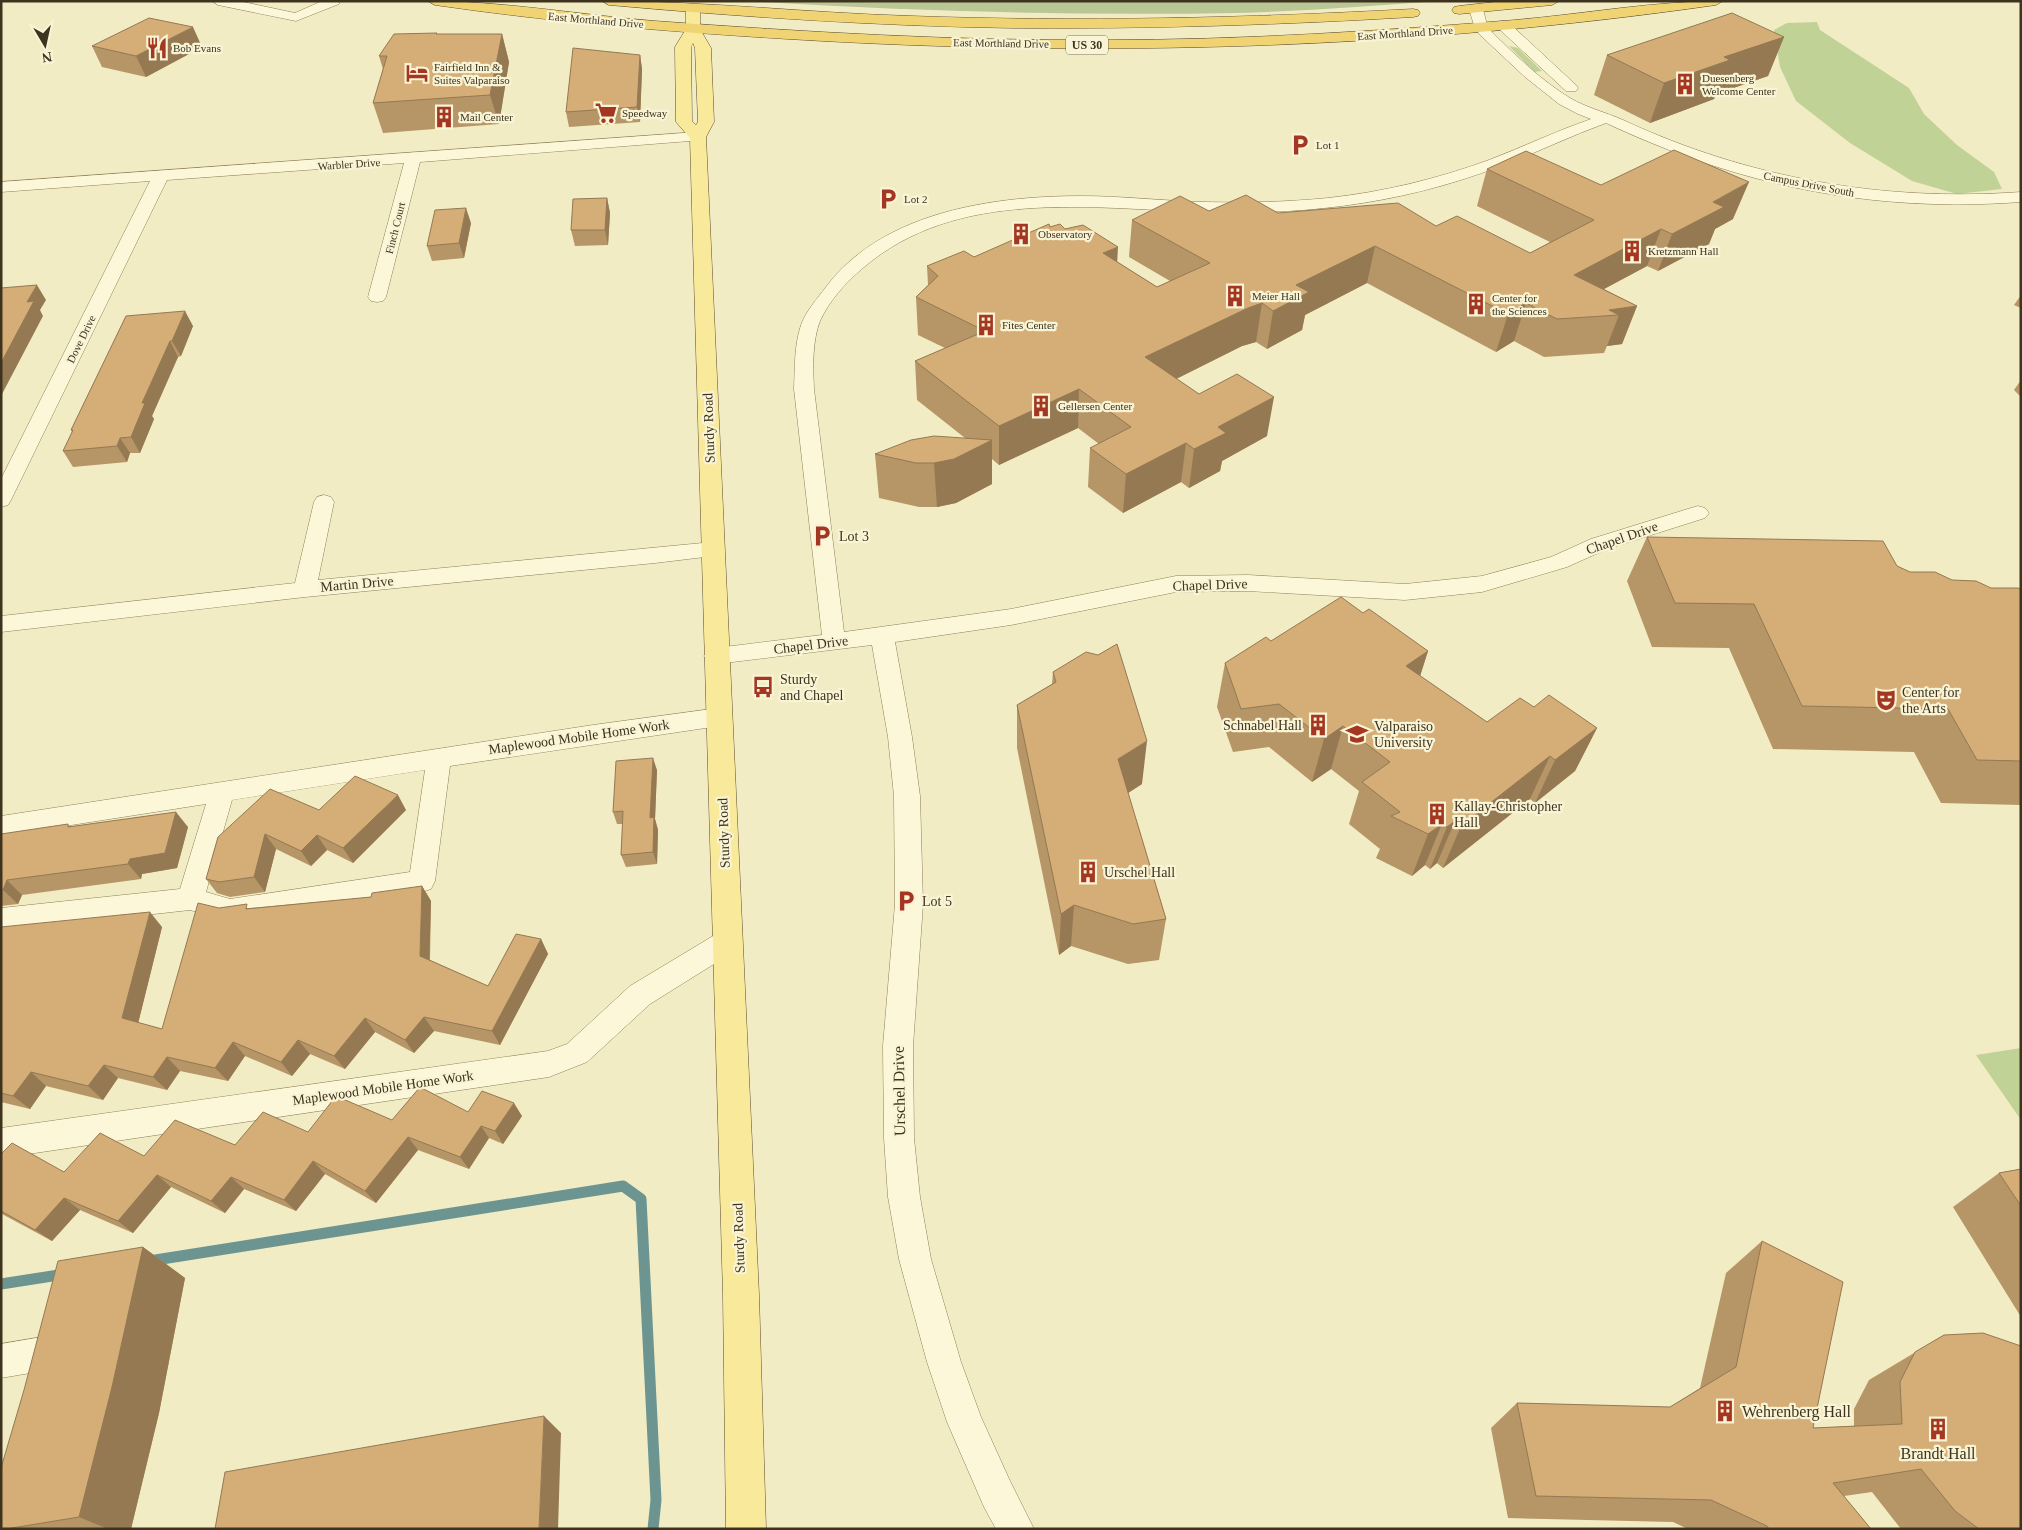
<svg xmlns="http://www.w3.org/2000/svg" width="2022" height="1530" font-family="Georgia,serif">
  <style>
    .green { fill: #c1d297 }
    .cemetery { fill: #b9c696 }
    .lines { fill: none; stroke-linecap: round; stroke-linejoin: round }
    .stream { stroke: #6c9591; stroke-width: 11 }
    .minor-casing { stroke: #8f7f58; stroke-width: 1 }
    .primary-casing { stroke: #5d4b2d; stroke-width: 1 }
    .trunk-casing { stroke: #5d4b2d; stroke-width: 1 }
    .minor { fill: #fcf7d9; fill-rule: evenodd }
    .primary { fill: #f8ea9a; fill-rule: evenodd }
    .trunk { fill: #f0d474; fill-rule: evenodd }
    .wall { fill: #b69566 }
    .shaded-wall { fill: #947953 }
    .building { fill: #d4ad77; stroke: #947953 }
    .labels { text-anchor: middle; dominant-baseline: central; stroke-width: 4.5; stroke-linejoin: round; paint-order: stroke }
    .far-street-label { font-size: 11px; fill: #3e331e; stroke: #f9f4d5 }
    .far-poi-label { font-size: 11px; fill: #3e331e; stroke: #f9f4d5; text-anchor: start }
    .shield { fill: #f9f4d5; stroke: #766d55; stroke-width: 1 }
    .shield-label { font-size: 12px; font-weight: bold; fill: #3e331e }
    .street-label { font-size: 14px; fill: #3e331e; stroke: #f9f4d5 }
    .poi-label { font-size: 14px; fill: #3e331e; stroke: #f9f4d5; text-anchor: start }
    .near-street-label { font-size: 16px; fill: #3e331e; stroke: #f9f4d5 }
    .near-poi-label { font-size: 16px; fill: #3e331e; stroke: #f9f4d5; text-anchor: start }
  </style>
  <rect width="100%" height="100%" fill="#f2ecc4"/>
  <path class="green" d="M1817,22L1820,30L1909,88L1924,114L1957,145L1994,172L2002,189L1957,194L1912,181L1850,143L1796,101L1780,67L1774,30L1787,23Z
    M1509,46L1518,48L1542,71L1534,72Z
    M2021,1048V1120L1976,1055Z"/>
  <path class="cemetery" d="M746,1H1441C1373,6 1305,11 1237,13C1073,16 909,11 746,1Z"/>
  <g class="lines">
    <path class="stream" d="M149,1261L623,1186L641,1199L656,1500L653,1529
      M1,1284L65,1274"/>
    <g class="minor-casing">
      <path id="minor" d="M212,1H239L295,13L322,1H340L339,4L296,21L218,5Z
        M1476,5L1483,9L1487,25L1492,32C1516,56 1542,81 1570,98C1587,108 1605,112 1623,120C1748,178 1882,202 2021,192V202C1873,213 1740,186 1606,123C1570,136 1536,153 1501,166C1449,186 1396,199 1342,206C1296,212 1251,213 1205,212C1091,209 957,187 863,268C846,282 829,301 820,321C812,342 813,367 814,389L844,632L1011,609L1176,576L1248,575L1405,584L1482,576L1551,557L1591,539L1691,508L1698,506L1705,508L1709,513L1705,518L1607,549L1567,567L1482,592L1405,600L1248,591L1176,592L1011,625L895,642L912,737L920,796L923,904L913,1046L914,1138L920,1197L931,1259L961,1362L981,1417L1010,1481L1034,1529H996L984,1507L947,1422L927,1362L899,1259L888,1197L884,1138L883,1046L895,904L894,796L888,737L872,645L716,664L708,662L704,656L708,650L716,648L822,635L794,389C795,368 794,346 801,325C806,311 817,299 826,287C882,212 993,196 1081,196C1122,196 1163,201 1205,202C1246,203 1287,202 1328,198C1383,192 1437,179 1489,160C1523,147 1556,131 1591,119L1578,114L1559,104L1525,77L1479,34L1474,25L1469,9Z
        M1503,21L1508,22L1576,85L1578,88L1576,91H1566L1498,28L1496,25L1498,22Z
        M698,132L703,134L706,137L703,140L420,162L386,297L383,301L377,302L371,301L368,297L404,163L167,180L11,500L8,505L1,507V479L150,181L1,192V182Z
        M324,495L331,497L334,502L318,580L713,542L721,544L724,549L721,554L713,556L655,563L305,597L1,632V616L295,583L314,502L317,497Z
        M719,708L728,711L731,717L728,723L719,726L450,766L435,881L431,889L422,892L230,921L190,910L1,931V908L180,889L206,804L1,836V816L593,725ZM425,770L410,872L230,899L206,892L232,800Z
        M728,929L738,933L742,941L738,949L650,1004L587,1062L549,1077L1,1158V1128L548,1051L567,1044L630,986L718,933Z
        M48,1336L60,1341L65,1353L60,1365L48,1370L1,1378V1344Z"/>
    </g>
    <g class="primary-casing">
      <path id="primary" d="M693,5L698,6L700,9V29L711,48L714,122L706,137L759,1295L766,1529H726L723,1295L690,138L676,122L675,47L686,29V9L688,6ZM693,43L695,48L698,122L696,125L692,121L691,47Z"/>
    </g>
    <g class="trunk-casing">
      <path id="trunk" d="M428,1C504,1 580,15 655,21C805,32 955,41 1105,40C1242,40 1379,31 1515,20C1584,14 1654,1 1723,1L1716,5C1409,49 1098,58 788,39C670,32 552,22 435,5Z
        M602,1C705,1 808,13 911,16C1079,22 1246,18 1413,9L1418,10L1420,13L1418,16L1413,17C1280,25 1146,29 1013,28C878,26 743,17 609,5Z
        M1504,1H1559L1552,5L1459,14L1454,13L1452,10L1454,7L1459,6Z"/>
    </g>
    <use href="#minor" class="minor"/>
    <use href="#primary" class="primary"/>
    <use href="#trunk" class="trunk"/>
  </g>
  <path class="wall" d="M437,34H502L509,62L499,124L383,133L373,103L383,69L379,56Z
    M1784,37L1768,76L1716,94L1714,99L1650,123L1594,95L1607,55Z
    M92,46L202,47L146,77L102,67Z
    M640,55L642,69L640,122L569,127L566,112Z
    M1487,169L1601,185L1733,219L1715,229L1709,244L1658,271L1647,266L1604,289L1637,306L1622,344L1607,346L1604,353L1544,357L1514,341L1496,352L1367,283L1305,315L1302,330L1267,349L1256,342L1242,346L1176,379L1199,394L1267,436L1222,461L1220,471L1189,488L1181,482L1123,513L1088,487L1090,448L1099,444L1078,428L999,465L992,459V484L956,503L937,507H919L879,498L875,454L965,438L917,400L915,361L945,348L918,335L916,297L928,285L927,266L974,257L1050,227L1065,229L1157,287L1170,281L1129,257L1132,220L1209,211L1278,213L1436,226L1530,253L1550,242L1477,206Z
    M607,198L610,213L608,245L575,246L571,230Z
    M471,223L464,258L432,261L427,246Z
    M2021,295V308L2014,305Z
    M126,316L193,326L181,356L178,357L152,416L154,419L140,453H130L127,462L73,467L63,451L72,432L71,430Z
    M2021,380V397L2014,390Z
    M1647,537L1897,566L1910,572L1991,588L2021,589V805L1941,803L1914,752L1773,749L1729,648L1652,647L1627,581Z
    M1363,613L1428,651L1420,676L1487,722L1534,707L1597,728L1575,771L1535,803L1530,799L1443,868L1437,863L1430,869L1425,865L1412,876L1376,858L1380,849L1349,824L1359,791L1331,769L1312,782L1269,747L1233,752L1217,707L1225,663L1271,641Z
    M1053,672L1142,784L1128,793L1166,919L1159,960L1128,964L1071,946L1059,955L1017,748V705L1052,684Z
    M657,770L655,819L658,830L657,864L626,867L621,855L623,824H617L613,812Z
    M319,810H406L353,863L327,850L311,866L276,849L265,892L230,897L217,893L206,879L218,837Z
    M70,826L188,827L177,868L142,874L141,879L22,895L18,904L1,906V834Z
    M422,886L431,901L430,960L488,986L541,939L548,954L500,1045L434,1031L414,1053L375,1032L345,1069L310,1054L292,1076L245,1056L228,1081L180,1071L167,1090L118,1078L103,1100L46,1086L30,1109L1,1102V927H162L138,1023L162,1029L219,908H250L371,897Z
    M468,1112L522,1116L503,1144L489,1138L469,1169L418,1150L376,1203L325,1174L296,1211L244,1189L225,1213L171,1187L133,1233L80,1210L52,1241L2,1214L1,1215V1154L64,1172L144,1156L235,1145L308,1132L392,1120Z
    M2021,1169V1317L1953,1207L1999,1173Z
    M1762,1241L1813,1428L1854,1426V1409L1869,1380L1944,1335L2021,1529H1901L1872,1492L1844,1496L1871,1529H1688L1673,1522L1508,1518L1491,1428L1517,1403L1670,1407L1700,1388L1726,1273Z
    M143,1247L185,1278L159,1413L131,1529H1Z"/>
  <path class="shaded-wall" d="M193,27L202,47L146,77L136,56Z
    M502,34L509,62L499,124L490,95Z
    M1784,37L1768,76L1716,94L1714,99L1650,123L1664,83L1724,57Z
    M640,55L642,69L640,122L637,107Z
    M1749,182L1733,219L1715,229L1709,244L1658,271L1672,234L1713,202Z
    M607,198L610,213L608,245L605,230Z
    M466,208L471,223L464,258L459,243Z
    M1661,229L1647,266L1561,312L1574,275Z
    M1375,246L1367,283L1305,315L1302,330L1267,349L1273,311L1296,285Z
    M1118,247L1116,284L1103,253Z
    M37,285L46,300L40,310L43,316L1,396V363L27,302Z
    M1262,303L1256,342L1242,346L1142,396L1145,357L1248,308Z
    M1526,303L1514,341L1496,352L1508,314Z
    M1637,306L1622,344L1607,346L1619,315L1609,310Z
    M185,311L193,326L181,356L172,341Z
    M170,341L178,357L152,416L154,419L140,453L131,437L142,403Z
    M1079,389L1078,428L999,465V426Z
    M1274,397L1267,436L1222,461L1220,471L1189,488L1194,449L1218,427Z
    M120,438L130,453L127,462L117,446Z
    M992,440V484L956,503L937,507L934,463Z
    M1186,443L1181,482L1123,513L1126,474Z
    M1428,651L1414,695L1406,666Z
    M1343,726L1331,769L1312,782L1324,739Z
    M1597,728L1575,771L1535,803L1555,760Z
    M1147,741L1142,784L1114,802L1118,759Z
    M1550,756L1530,799L1443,868L1461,826Z
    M653,758L657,770L655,819L658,830L657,864L653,852L650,818Z
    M398,795L406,810L353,863L343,848Z
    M176,812L188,827L177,868L142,874L141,879L128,864L130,859Z
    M1455,821L1437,863L1430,869L1447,827Z
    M1442,824L1425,865L1412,876L1428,834Z
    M265,834L276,849L265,892L254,877Z
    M317,835L327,850L311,866L301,851Z
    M7,880L22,895L18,904L3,890Z
    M422,886L431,901L429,970L420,956Z
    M1074,905L1071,946L1059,955L1061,914Z
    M150,912L162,927L136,1032L122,1018Z
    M541,939L548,954L500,1045L492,1031Z
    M424,1017L434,1031L414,1053L405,1040Z
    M365,1018L375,1032L345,1069L334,1056Z
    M298,1040L310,1054L292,1076L281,1062Z
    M233,1042L245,1056L228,1081L215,1068Z
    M167,1057L180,1071L167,1090L153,1077Z
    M104,1065L118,1078L103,1100L88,1086Z
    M31,1072L46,1086L30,1109L13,1096Z
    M514,1103L522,1116L503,1144L495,1131Z
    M481,1126L489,1138L469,1169L460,1157Z
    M408,1137L418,1150L376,1203L365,1191Z
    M313,1161L325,1174L296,1211L284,1200Z
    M157,1175L171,1187L133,1233L118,1221Z
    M231,1177L244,1189L225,1213L211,1201Z
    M64,1198L80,1210L52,1241L35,1230Z
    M143,1247L185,1278L159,1413L131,1529H108L79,1517Z
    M544,1416L561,1433L558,1529H539Z"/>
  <path class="building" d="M1732,13L1784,37L1724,57L1730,60L1664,83L1607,55Z
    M149,18L193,27L136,56L92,46Z
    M437,33L436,34H502L490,95L373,103L387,56H379L394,34Z
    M573,48L640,55L637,107L566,112Z
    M1674,150L1749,182L1713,202L1724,207L1672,234L1661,229L1574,275L1637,306L1609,310L1619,315L1557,319L1526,303L1508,314L1375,246L1296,285L1309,292L1273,311L1262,303L1248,308L1145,357L1199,394L1237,374L1274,397L1218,427L1226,433L1194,449L1186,443L1126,474L1090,448L1131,427L1079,389L999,426L915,361L985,331L916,297L938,276L927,266L964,251L974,257L1049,224L1050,227L1060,224L1065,229L1083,225L1118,247L1103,253L1157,287L1210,263L1132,220L1180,196L1209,211L1246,195L1278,213L1398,203L1436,226L1457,216L1530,253L1594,220L1487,169L1526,151L1601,185Z
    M607,198L605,230H571L573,199Z
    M466,208L459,243L427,246L435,210Z
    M37,285L27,302L34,301L1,363V288Z
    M185,311L172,341H170L142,403H145L131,437L120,438L117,446L63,451L73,430H71L126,316Z
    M934,436L992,440L954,459L934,463H916L875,454L911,440Z
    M1647,537L1883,541L1897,566L1910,572H1935L1952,580L1976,581L1991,588H2018L2021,589V761L1977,760L1948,709L1802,706L1754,604L1675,603Z
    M1341,597L1363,613L1369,609L1428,651L1406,666L1487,722L1520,698L1534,707L1549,695L1597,728L1555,760L1550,756L1461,826L1455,821L1447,827L1442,824L1428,834L1391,816L1400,812L1362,782L1390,762L1343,726L1324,739L1279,704L1241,709L1225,663L1266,637L1271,641Z
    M1117,644L1147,741L1118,759L1166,919L1133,924L1074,905L1061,914L1017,705L1056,682L1053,672L1086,652L1098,655Z
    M653,758L650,818L654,817L653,852L621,855L623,811L613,812L616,761Z
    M355,776L398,795L343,848L317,835L301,851L265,834L254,877L219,882L206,879L218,837L270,789L319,810Z
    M176,812L165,853L130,859L128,864L7,880L3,890H1V834L68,824V827Z
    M422,886L420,956L488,986L516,934L541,939L492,1031L424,1017L405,1040L365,1018L334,1056L298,1040L281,1062L233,1042L215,1068L167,1057L153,1077L104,1065L88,1086L31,1072L13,1096L1,1093V927L150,912L122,1018L162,1029L198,903L219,908L247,904L246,909L371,897L372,893Z
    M420,1087L468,1112L482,1091L514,1103L495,1131L481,1126L460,1157L408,1137L365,1191L313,1161L284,1200L231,1177L211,1201L157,1175L118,1221L64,1198L35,1230L1,1211V1154L12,1143L64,1172L100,1133L144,1156L175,1120L235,1145L263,1112L308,1132L336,1096L392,1120Z
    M2021,1169V1206L1999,1173Z
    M1762,1241L1843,1282L1813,1428L1902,1424L1900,1382L1915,1352L1944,1335L1983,1333L2021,1346V1529H1979L1955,1511L1921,1469L1833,1483L1871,1529H1769L1767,1526L1711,1500L1536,1496L1517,1403L1670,1407L1736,1367Z
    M143,1247L112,1387L79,1517L6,1529H1V1468L24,1390L58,1261Z
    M544,1416L539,1529H215L225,1472Z"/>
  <defs>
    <g id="restaurant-bare" transform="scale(1.725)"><path d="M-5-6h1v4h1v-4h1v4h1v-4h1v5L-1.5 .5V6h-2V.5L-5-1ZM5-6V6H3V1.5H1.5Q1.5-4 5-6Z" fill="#a43722" stroke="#f9f4d5" stroke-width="2.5" paint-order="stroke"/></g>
    <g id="hotel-bare" transform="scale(1.725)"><path d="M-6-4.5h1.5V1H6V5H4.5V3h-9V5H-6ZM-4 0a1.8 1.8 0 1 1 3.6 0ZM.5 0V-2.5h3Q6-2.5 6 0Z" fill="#a43722" stroke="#f9f4d5" stroke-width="2.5" paint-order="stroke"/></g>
    <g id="building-bare" transform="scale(1.725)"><path d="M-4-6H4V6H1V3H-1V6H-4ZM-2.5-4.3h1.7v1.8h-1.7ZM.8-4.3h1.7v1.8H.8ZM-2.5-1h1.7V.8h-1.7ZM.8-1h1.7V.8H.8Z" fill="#a43722" stroke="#f9f4d5" stroke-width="2.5" paint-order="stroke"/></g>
    <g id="supermarket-bare" transform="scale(1.725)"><path d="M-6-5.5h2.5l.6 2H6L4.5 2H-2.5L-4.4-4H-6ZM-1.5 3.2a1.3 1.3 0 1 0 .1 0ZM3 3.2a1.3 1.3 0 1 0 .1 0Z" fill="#a43722" stroke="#f9f4d5" stroke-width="2.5" paint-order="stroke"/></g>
    <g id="parking-bare" transform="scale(1.725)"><path d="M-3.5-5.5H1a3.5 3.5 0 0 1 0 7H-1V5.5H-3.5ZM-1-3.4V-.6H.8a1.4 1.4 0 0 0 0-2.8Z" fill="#a43722" stroke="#f9f4d5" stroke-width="2.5" paint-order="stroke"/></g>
    <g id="bus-bare" transform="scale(1.725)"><path d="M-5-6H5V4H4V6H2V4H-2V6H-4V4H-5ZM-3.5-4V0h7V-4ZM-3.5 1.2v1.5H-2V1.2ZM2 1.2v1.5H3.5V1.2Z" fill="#a43722" stroke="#f9f4d5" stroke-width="2.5" paint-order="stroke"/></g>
    <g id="theatre-bare" transform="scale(1.725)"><path d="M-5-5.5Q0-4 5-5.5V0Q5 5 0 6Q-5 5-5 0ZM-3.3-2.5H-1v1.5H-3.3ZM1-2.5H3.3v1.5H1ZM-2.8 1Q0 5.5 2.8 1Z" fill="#a43722" stroke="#f9f4d5" stroke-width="2.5" paint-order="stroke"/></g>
    <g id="university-bare" transform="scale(1.725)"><path d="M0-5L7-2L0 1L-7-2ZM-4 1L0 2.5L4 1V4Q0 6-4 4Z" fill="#a43722" stroke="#f9f4d5" stroke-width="2.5" paint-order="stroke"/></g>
  </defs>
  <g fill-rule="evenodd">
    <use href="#restaurant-bare" x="157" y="48"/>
    <use href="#hotel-bare" x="417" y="73"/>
    <use href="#building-bare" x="1685" y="84"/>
    <use href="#supermarket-bare" x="606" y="113"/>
    <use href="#building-bare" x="444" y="117"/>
    <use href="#parking-bare" x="1300" y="145"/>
    <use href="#parking-bare" x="888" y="199"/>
    <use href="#building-bare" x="1021" y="234"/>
    <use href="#building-bare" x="1632" y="251"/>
    <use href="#building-bare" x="1235" y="296"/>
    <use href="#building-bare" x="1476" y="304"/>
    <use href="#building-bare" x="986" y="325"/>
    <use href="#building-bare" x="1041" y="406"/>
    <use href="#parking-bare" x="822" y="536"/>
    <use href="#bus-bare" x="763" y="687"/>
    <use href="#theatre-bare" x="1886" y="700"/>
    <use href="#building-bare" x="1318" y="725"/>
    <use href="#university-bare" x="1357" y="734"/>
    <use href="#building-bare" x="1437" y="814"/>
    <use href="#building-bare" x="1088" y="872"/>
    <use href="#parking-bare" x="906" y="901"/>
    <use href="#building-bare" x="1725" y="1411"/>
    <use href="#building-bare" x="1938" y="1429"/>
  </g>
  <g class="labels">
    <g class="far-street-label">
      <text transform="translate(596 20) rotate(5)">East Morthland Drive</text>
      <text transform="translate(1405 33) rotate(-4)">East Morthland Drive</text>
      <text transform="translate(1001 43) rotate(1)">East Morthland Drive</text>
      <text transform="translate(349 164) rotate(-4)">Warbler Drive</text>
      <text transform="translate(1809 184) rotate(11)">Campus Drive South</text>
      <text transform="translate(395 228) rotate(-76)">Finch Court</text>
      <text transform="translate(81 339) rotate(-64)">Dove Drive</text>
    </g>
    <g class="far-poi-label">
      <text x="173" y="48">Bob Evans</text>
      <text x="434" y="67">Fairfield Inn &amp;<tspan x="434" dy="13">Suites Valparaiso</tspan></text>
      <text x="1702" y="78">Duesenberg<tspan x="1702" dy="13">Welcome Center</tspan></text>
      <text x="622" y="113">Speedway</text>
      <text x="460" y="117">Mail Center</text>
      <text x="1316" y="145">Lot 1</text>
      <text x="904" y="199">Lot 2</text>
      <text x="1038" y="234">Observatory</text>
      <text x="1648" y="251">Kretzmann Hall</text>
      <text x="1252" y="296">Meier Hall</text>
      <text x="1492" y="298">Center for<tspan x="1492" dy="13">the Sciences</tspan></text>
      <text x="1002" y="325">Fites Center</text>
      <text x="1058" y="406">Gellersen Center</text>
    </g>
    <rect class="shield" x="1066" y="35.5" width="42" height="19" rx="4"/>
    <g class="shield-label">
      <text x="1087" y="45">US 30</text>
    </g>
    <g class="street-label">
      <text transform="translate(709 428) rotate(-92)">Sturdy Road</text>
      <text transform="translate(1622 538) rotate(-19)">Chapel Drive</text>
      <text transform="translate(357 584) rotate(-5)">Martin Drive</text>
      <text transform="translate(1210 585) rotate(-2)">Chapel Drive</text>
      <text transform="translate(811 645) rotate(-7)">Chapel Drive</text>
      <text transform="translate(579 737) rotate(-8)">Maplewood Mobile Home Work</text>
      <text transform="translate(724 833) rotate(-92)">Sturdy Road</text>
      <text transform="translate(383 1088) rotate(-8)">Maplewood Mobile Home Work</text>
      <text transform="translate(739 1238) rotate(-92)">Sturdy Road</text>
    </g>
    <g class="poi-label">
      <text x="839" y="536">Lot 3</text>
      <text x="780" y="679">Sturdy<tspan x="780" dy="16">and Chapel</tspan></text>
      <text x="1902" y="692">Center for<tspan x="1902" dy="16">the Arts</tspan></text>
      <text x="1302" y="725" text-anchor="end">Schnabel Hall</text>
      <text x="1374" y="726">Valparaiso<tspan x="1374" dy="16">University</tspan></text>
      <text x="1454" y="806">Kallay-Christopher<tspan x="1454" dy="16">Hall</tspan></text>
      <text x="1104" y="872">Urschel Hall</text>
      <text x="922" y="901">Lot 5</text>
    </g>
    <g class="near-street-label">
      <text transform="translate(899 1091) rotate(-91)">Urschel Drive</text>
    </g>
    <g class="near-poi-label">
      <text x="1742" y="1411">Wehrenberg Hall</text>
      <text x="1938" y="1453" text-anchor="middle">Brandt Hall</text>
    </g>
  </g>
  <rect width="2022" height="1530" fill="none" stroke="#3e331e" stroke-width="5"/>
  <g transform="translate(45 45) rotate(171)" stroke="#f9f4d5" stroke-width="4" paint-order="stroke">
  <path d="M0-4L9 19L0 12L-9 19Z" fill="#3e331e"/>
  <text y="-8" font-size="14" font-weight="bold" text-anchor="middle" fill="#3e331e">N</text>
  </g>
</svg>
